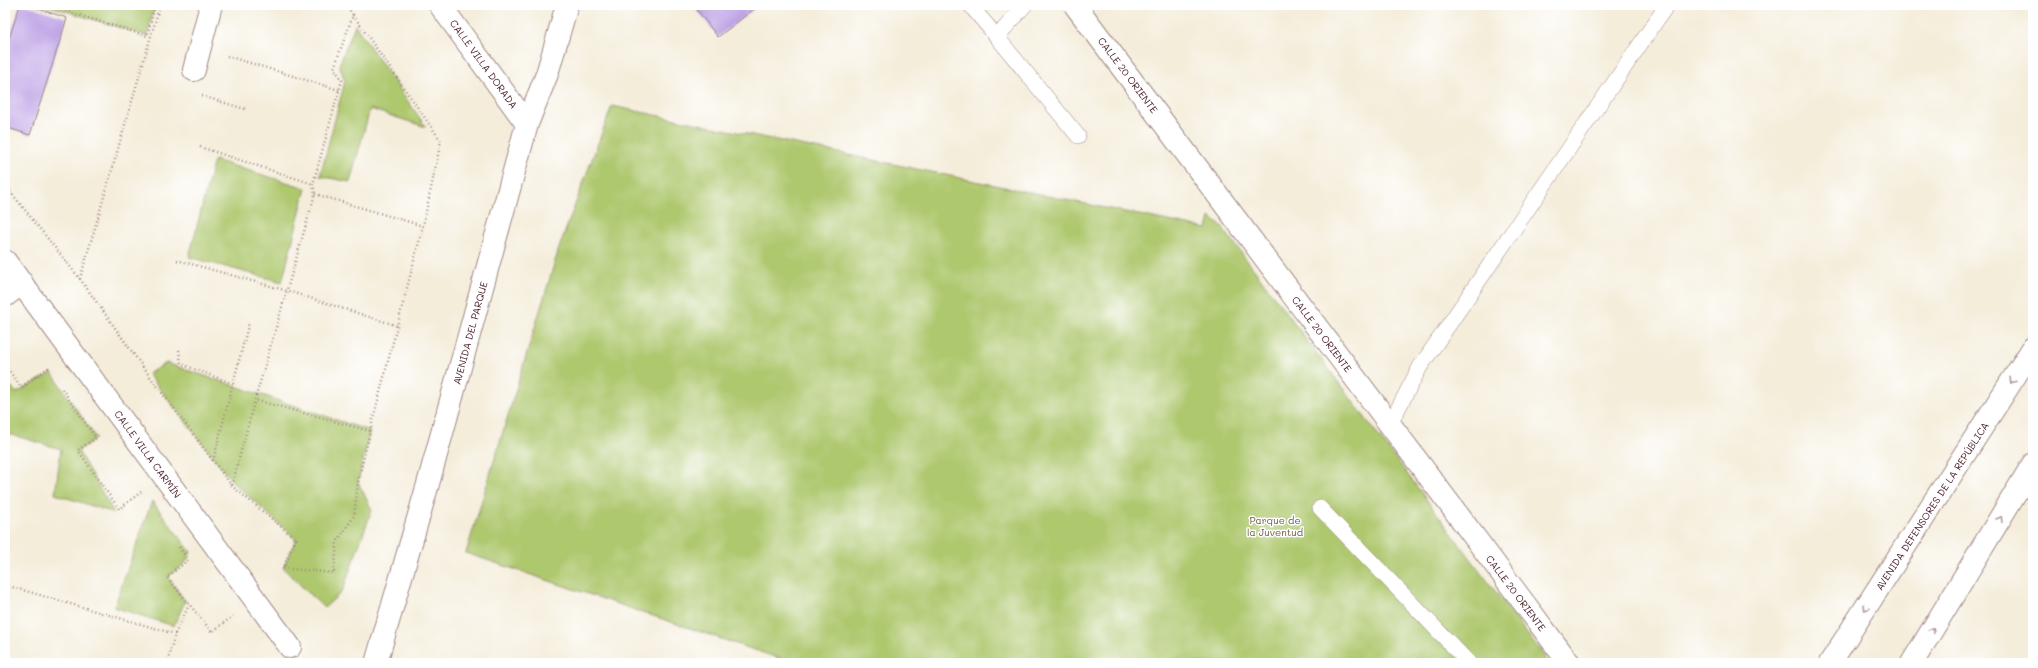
<svg xmlns="http://www.w3.org/2000/svg" width="2038" height="668" font-family="Mali,sans-serif">
  <style>
    .green { fill: #aec86e; stroke: #7c744c }
    .building { fill: #bfa5e6 }
    .lines { fill: none; stroke-linecap: round; stroke-linejoin: round }
    .lane-casing { stroke: #9f8682; stroke-width: 16 }
    .street-casing { stroke: #9f8682; stroke-width: 24 }
    .secondary-casing { stroke: #9f8682; stroke-width: 24 }
    .primary-casing { stroke: #9f8682; stroke-width: 24 }
    .path { stroke: #9f8682; stroke-width: 2.5; stroke-dasharray: 1 3; stroke-linecap: butt }
    .lane { stroke: #fff; stroke-width: 15 }
    .street { stroke: #fff; stroke-width: 22 }
    .secondary { stroke: #fff; stroke-width: 22 }
    .primary { stroke: #fff; stroke-width: 22 }
    .oneway { stroke: #ae9aa0 }
    .labels { text-anchor: middle; dominant-baseline: central; stroke-width: 3; stroke-linejoin: round; paint-order: stroke }
    .street-label { font-size: 10px; fill: #4a1f2b; stroke: #fff }
    .park-label { font-size: 10px; fill: #6d5a42; stroke: #fff }
  </style>
  <rect width="100%" height="100%" fill="#fff"/>
  <filter id="ink" filterUnits="userSpaceOnUse"><feTurbulence type="fractalNoise" baseFrequency=".025" numOctaves="2"/><feDisplacementMap in="SourceGraphic" scale="8" xChannelSelector="R" yChannelSelector="G"/><feConvolveMatrix kernelMatrix="1 2 1 2 8 2 1 2 1" color-interpolation-filters="sRGB"/></filter>
  <filter id="wash" filterUnits="userSpaceOnUse"><feTurbulence type="fractalNoise" baseFrequency=".012" numOctaves="4" result="noise"/><feDisplacementMap in="SourceGraphic" scale="16" xChannelSelector="R" yChannelSelector="G"/><feGaussianBlur stdDeviation="0.9" result="paint"/><feColorMatrix in="noise" values="0 0 0 0 0 0 0 0 0 0 0 0 0 0 0 0 0 1.4 0 .05"/><feComposite in="paint" operator="in"/></filter>
  <g filter="url(#wash)">
    <rect width="100%" height="100%" fill="#f4edda"/>
    <path class="green" d="M46,5H146L154,9L147,36Z
      M355,25L426,127L370,109L350,182L320,176L345,81L339,65Z
      M612,106L1207,229L1210,217L1222,227L1549,663H793L466,553L560,245Z
      M214,160L306,188L282,282L189,257Z
      M166,363L370,431L358,482L372,510L342,592L324,608L283,568L296,539L233,482L148,374Z
      M52,373L96,438L78,451L114,513L55,494L61,449L5,433V378L16,393Z
      M152,501L191,552L185,563L168,577L185,601L174,626L114,607Z"/>
    <g id="blocks">
      <path class="building" d="M20,5H27L67,18L30,135L5,127V51Z
        M693,5H759L718,37Z"/>
    </g>
  </g>
  <g filter="url(#ink)">
    <use href="#blocks" fill-opacity="0" stroke="#9f8682" stroke-width="1"/>
    <g class="lines">
      <g class="lane-casing">
        <path id="lane" d="M970,5L997,37
          M1025,5L997,37L1078,136
          M1390,424L1420,367L1667,5
          M1320,508L1469,663"/>
      </g>
      <g class="street-casing">
        <path id="street" d="M440,5L527,124
          M194,70L211,5
          M5,261L290,647
          M5,296L22,283
          M376,663L428,484L527,124L547,74L567,5"/>
      </g>
      <g class="secondary-casing">
        <path id="secondary" d="M1075,5L1569,663"/>
      </g>
      <g class="primary-casing">
        <path id="primary" d="M1830,663L2033,348
          M1912,663L2033,464"/>
      </g>
      <path class="path" d="M46,5L147,36L155,5
        M353,15L441,141L423,226L370,431
        M5,20L10,5
        M227,56L339,90
        M202,96L245,109
        M200,147L313,184
        M5,185L80,279L148,374L232,486L296,539L283,568L334,573L337,542L354,516L358,482L370,431L255,400
        M315,194L423,226
        M177,260L288,291L398,326
        M80,279L160,5
        M179,350L181,363L186,366L234,384
        M5,365L21,387L48,368L49,370
        M62,389L96,438L78,450L119,509L141,492
        M213,461L249,322
        M232,485L254,403L315,194L313,184L342,80L334,68L353,15L346,5
        M5,529L8,530L5,541
        M179,547L188,560L167,577L212,632L233,616
        M5,585L175,634L167,663
        M175,634L189,605"/>
      <use href="#lane" class="lane"/>
      <use href="#street" class="street"/>
      <use href="#secondary" class="secondary"/>
      <use href="#primary" class="primary"/>
    </g>
    <defs><path id="oneway-chevron" d="M-2-3.5L2.5 0L-2 3.5" fill="none" stroke-width="1.6" stroke-linecap="round" stroke-linejoin="round"/></defs>
    <g class="oneway">
      <use href="#oneway-chevron" transform="translate(2012 381) rotate(123)"/>
      <use href="#oneway-chevron" transform="translate(2000 519) rotate(-59)"/>
      <use href="#oneway-chevron" transform="translate(1866 608) rotate(123)"/>
      <use href="#oneway-chevron" transform="translate(1932 630) rotate(-59)"/>
    </g>
  </g>
  <g class="labels">
    <g class="street-label">
      <text transform="translate(484 64) rotate(54)">CALLE VILLA DORADA</text>
      <text transform="translate(1128 75) rotate(53)">CALLE 20 ORIENTE</text>
      <text transform="translate(470 333) rotate(-75)">AVENIDA DEL PARQUE</text>
      <text transform="translate(1322 334) rotate(53)">CALLE 20 ORIENTE</text>
      <text transform="translate(148 454) rotate(54)">CALLE VILLA CARMÍN</text>
      <text transform="translate(1932 506) rotate(-57)">AVENIDA DEFENSORES DE LA REPÚBLICA</text>
      <text transform="translate(1516 593) rotate(53)">CALLE 20 ORIENTE</text>
    </g>
    <g class="park-label">
      <text x="1275" y="520">Parque de<tspan x="1275" dy="12">la Juventud</tspan></text>
    </g>
  </g>
  <rect width="2038" height="668" fill="none" stroke="#fff" stroke-width="20"/>
</svg>
